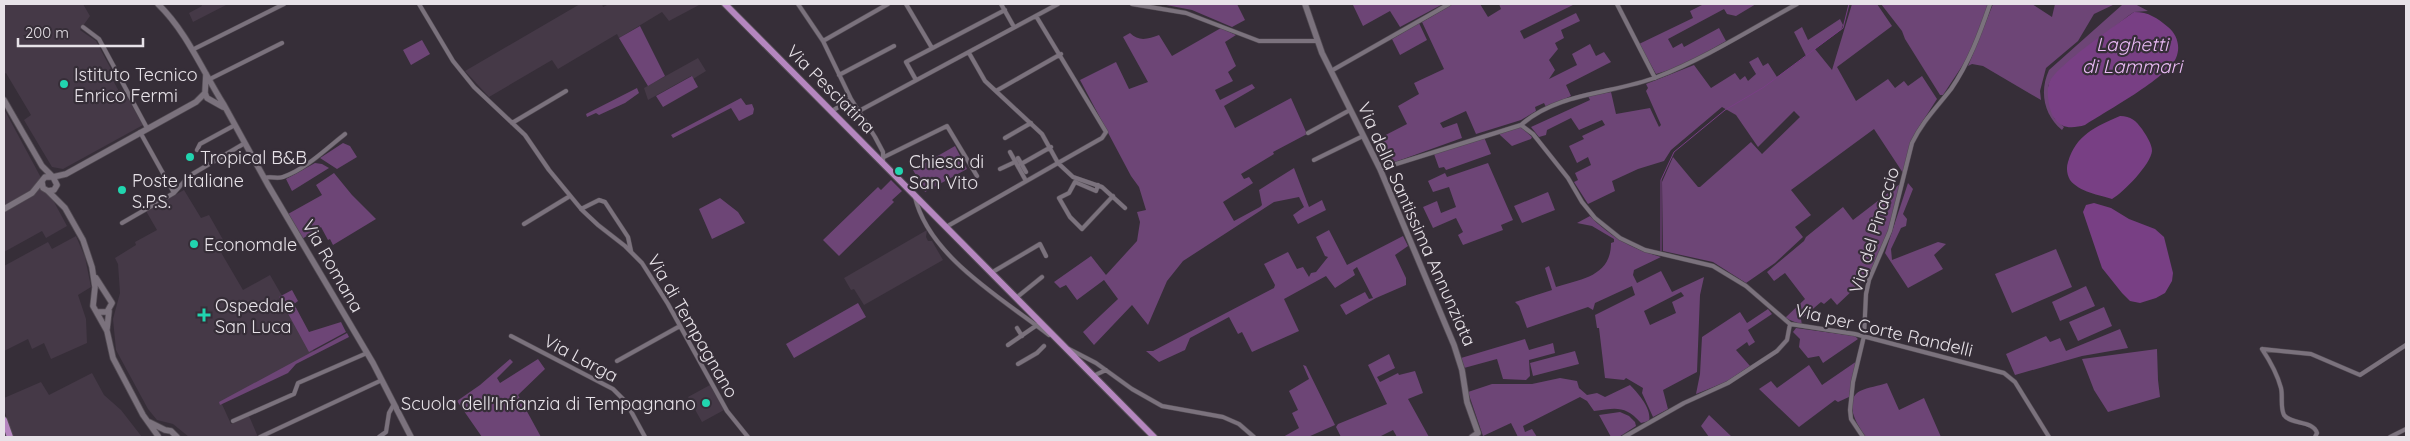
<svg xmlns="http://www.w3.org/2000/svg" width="2410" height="441" font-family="Quicksand,sans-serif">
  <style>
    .built { fill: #453947 }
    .green { fill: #6d4576; fill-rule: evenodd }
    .water { fill: #783f84 }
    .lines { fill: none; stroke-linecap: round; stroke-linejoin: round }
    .stream { stroke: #783f84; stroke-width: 1 }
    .street-casing { stroke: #524b53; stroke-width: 5 }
    .secondary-casing { stroke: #524b53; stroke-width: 7 }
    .primary-casing { stroke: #524b53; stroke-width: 8 }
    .street { stroke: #7b727d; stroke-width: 4 }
    .secondary { stroke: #7b727d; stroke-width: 5.5 }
    .primary { stroke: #b586bf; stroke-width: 6 }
    .poi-dot { fill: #21d5af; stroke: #362e38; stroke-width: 2 }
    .labels { text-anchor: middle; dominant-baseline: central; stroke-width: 4.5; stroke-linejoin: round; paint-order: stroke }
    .poi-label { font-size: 18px; fill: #e7e2e8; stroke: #362e38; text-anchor: start }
    .street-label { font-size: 18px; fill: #e7e2e8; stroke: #362e38 }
    .water-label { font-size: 19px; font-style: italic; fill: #eabbf5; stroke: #362e38 }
  </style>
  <rect width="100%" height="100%" fill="#362e38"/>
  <path class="built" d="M4,4H83L90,16L80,30L96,41L111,69L109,73L121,95L125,93L143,125L63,169L52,167L24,120L31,115L6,73L4,74Z
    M201,4H228L193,22L189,13L202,6Z
    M580,4H602L603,7L609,4H701L669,21L662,12L619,38L617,34L558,69L552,60L489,97L465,71Z
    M698,58L706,71L693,79L691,76L648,100L644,88Z
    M4,109L67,226L46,238L42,231L4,252Z
    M184,190L201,218L209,215L226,245L219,249L243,290L270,275L315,353L221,402L231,424L249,416L258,437H189L173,424L157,420L148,409L116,350L113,319L120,293L118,264L115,258L136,245L135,242L157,230L146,211Z
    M927,230L926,237L928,241H932L943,260L864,305L854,289L851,290L844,278Z
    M76,236L85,257L91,287L78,295L86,319L87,343L51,359L44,343L32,349L28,339L4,351V266L48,242L52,249Z
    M92,373L104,395L121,410L142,437H13L4,409V398L41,382L49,395Z
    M710,385L724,410L702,422L688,397Z"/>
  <path class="green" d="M1161,4H1237L1245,20L1232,27L1192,10Z
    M1357,4H1443L1400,27L1390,11L1363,26L1353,5Z
    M1453,4H1480L1488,17L1501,9L1499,4H1575L1520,31L1524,39L1576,13L1580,21L1561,30L1564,38L1555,43L1558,49L1549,60L1555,70L1549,79L1577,65L1572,54L1590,44L1596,56L1604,52L1611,62L1566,85L1571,96L1546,107L1544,103L1535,107L1536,111L1521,120L1476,134L1466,111L1440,123L1443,128L1457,123L1462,138L1395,162H1385L1377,147L1372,142L1407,124L1398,106L1419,94L1414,83L1444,69L1422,22Z
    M1704,4H1756L1736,16L1727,14L1724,9L1668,39L1673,48L1682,43L1684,47L1719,28L1726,41L1683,66L1656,74L1639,44L1693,18L1690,11Z
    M1852,4H1877L1892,26L1837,67L1856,101L1888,79L1895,88L1904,81L1908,86L1922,76L1937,99L1919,127L1903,173L1874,129L1791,190L1811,215L1795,227L1803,237L1775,263L1746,283L1713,262L1663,251L1662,182L1673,157L1698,187H1700L1751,142L1762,154L1800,117L1794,111L1758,147L1736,115L1722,107L1671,150L1664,161L1638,169L1612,181L1615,191L1588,204L1574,182L1578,180L1575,173L1591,165L1588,157L1577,163L1569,146L1584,139L1582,136L1605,125L1602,120L1579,130L1571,118L1547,130L1546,135L1539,137L1531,127L1590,100L1588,96L1611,92L1616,114L1650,108L1659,127L1661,125L1646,91L1648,88L1646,84L1694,65L1711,88L1735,73L1740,80L1745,76L1748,81L1756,74L1749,62L1758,57L1763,66L1768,63L1777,77L1806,56L1794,32L1802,27L1808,40L1840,19L1843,25L1841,30L1815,49L1832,70Z
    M1881,4H1989L1972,51L1943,95H1940L1905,39L1902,31Z
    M1993,4H2032L2052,17L2055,4H2115L2094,14L2078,41L2046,68L2040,91L2041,100L1983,66L1972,64L1968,66Z
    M2135,4L2148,11L2134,12L2128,16L2067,64L2051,80L2048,86L2054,118L2064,127L2062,130C2044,115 2039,92 2049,70L2122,5Z
    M1419,23L1427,40L1400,55L1392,39Z
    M640,26L665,76L648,86L619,38Z
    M1221,28L1236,35L1225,42L1236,66L1228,72L1233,81L1215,90L1220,100L1252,84L1255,88L1224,106L1235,128L1291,98L1307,134L1273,152L1274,154L1241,174L1244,179L1249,177L1253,183L1223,202L1234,221L1260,207L1262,205L1259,190L1294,168L1309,207L1322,200L1326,210L1298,224L1293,215L1304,207L1299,197L1274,202L1183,261L1167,281L1148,325L1132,305L1094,345L1083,332L1118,299L1104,280L1077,300L1066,285L1060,288L1054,282L1091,256L1106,275L1137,241L1140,222L1137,212L1146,210L1139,187L1131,176L1080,80L1116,62L1129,89L1148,82L1123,37L1130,33C1139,42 1148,39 1159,35L1172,56Z
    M422,40L430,54L411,65L403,50Z
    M692,76L698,87L663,107L656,96Z
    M637,88L639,93L625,103L599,115L596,113L587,117L586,114Z
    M741,98L746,105L752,104L754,109L753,114L739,121L731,108L673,138L671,135Z
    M1520,126L1532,137L1531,139L1512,146L1500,135L1499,133Z
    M1484,137L1491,154L1446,170L1444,167L1439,168L1434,154Z
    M343,143L350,146L357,157L337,169L320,158Z
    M955,146L967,169L925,192L913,170Z
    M315,163L322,164L329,168L292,191L286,179Z
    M1488,163L1513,220L1501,225L1503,230L1463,245L1458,235L1463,232L1456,218L1433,228L1423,207L1437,201L1441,213L1456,207L1449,187L1433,192L1428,181L1445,173L1447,177Z
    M334,173L352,195L376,219L333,245L330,239L328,240L321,227L302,239L288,214L322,195L316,185Z
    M891,180L902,191L892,200L894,202L839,256L823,240L878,187L881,190Z
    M1905,180L1889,233L1870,274L1837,305L1831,298L1824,304L1821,302L1801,319L1802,325L1785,318L1805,299L1785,273L1774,281L1767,272L1804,241L1806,237L1843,207L1853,220Z
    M1908,183L1913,189L1903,214L1907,219L1906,226L1901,228L1891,249L1892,260L1938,242L1946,244L1934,255L1943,269L1908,288L1885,253Z
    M1548,192L1555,210L1522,223L1514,206Z
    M720,198L738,212L745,223L712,239L699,209Z
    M1590,216C1610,237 1633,249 1661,257L1634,270L1633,275L1637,283L1661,271L1672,292L1704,277L1700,295L1697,372L1663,390L1668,409L1653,417L1642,393L1643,388L1626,378L1624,380L1605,378L1599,328H1597L1595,315L1635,295L1632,286L1595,303L1593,310L1588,307L1527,328L1519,306L1515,302L1552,290L1545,268L1549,266L1556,287C1582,279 1611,276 1611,243L1614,242V239L1592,226L1577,223ZM1681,292L1684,296L1672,302L1676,313L1650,325L1644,311Z
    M1329,230L1347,265L1403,236L1408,246L1395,255L1406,278V285L1376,298L1346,315L1340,305L1365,292L1369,299L1373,298L1357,267L1353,270L1355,275L1335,288L1326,276L1284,299L1299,331L1252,352L1242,332L1238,334L1229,317L1190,338L1185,350L1159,362L1146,351H1153L1274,288L1275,285L1264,264L1288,252L1297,269L1303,267L1309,277L1311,273L1316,272L1328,257L1325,256L1316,237Z
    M2056,249L2072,287L2012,313L1995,274Z
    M2086,286L2095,306L2060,321L2052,302Z
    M292,290L298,301L294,304L309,332L341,322L346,332L309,352L279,297Z
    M858,303L866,317L794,358L786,344Z
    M2104,307L2112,326L2078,341L2069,322Z
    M1768,309L1772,314L1748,330L1755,342L1749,346L1747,342L1736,350L1750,366L1726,382L1696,394L1700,374L1702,337L1740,312L1747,323Z
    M1796,328L1855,336L1858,339L1823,363L1819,356L1808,358L1799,347L1800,339L1793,332Z
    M2120,329L2128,348L2082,356L2015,375L2006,354L2046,336L2050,342L2060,338L2066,351Z
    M347,333L349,337L296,364L288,373L220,405L219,402Z
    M1525,339L1529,350L1553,343L1555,353L1529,360L1530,376L1526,380L1503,379L1497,359L1464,368L1461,358Z
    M2157,349L2158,380L2160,397L2108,412L2094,390L2082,359Z
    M1575,351L1579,364L1533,376L1530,363Z
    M1389,354L1395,368L1377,377L1380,382L1398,373L1399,375L1415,371L1423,393L1408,399L1429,437H1397L1393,430L1379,437H1341L1336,427L1338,424L1387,404L1368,365Z
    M510,359L513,362L497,378L500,383L538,359L545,369L518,395L541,437H482L457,401L480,385Z
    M1857,361L1849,397L1838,402L1835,400L1799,427L1759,389L1771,381L1777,388L1809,365L1822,385Z
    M1303,365L1306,366L1335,425L1308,437H1283L1299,428L1292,413L1298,410L1289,391L1309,379Z
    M1560,378L1577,381L1579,388L1587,395L1597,393L1605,397L1630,385C1638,393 1652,409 1649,421L1641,423C1625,405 1616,408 1594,411L1587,401L1580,397L1523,426L1525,432L1532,429L1537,437H1518L1511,423L1483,436L1468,392L1492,384H1532Z
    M1887,383L1899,410L1924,398L1941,437H1866C1858,427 1842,401 1860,391C1868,387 1879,386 1887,383Z
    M1620,412L1629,416L1635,422L1636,426L1619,437H1611L1599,415Z
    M1709,415L1732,437H1709L1701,426Z"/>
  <path class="water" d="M2134,12C2149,12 2157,18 2168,27C2177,34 2181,47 2176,58C2167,78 2105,112 2085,125C2074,128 2062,130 2054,118C2049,111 2045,89 2050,81C2059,64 2116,25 2134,12Z
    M2120,116C2131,116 2136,121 2142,129C2146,135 2152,144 2152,151C2151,164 2123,193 2112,199C2100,195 2079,192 2070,180C2067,175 2066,168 2068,162C2076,135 2095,127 2120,116Z
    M2094,203L2111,208L2129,219L2155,229L2164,237L2173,273L2172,281L2165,293L2156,298L2140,303L2130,301L2122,293L2102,268L2083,212L2086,205Z"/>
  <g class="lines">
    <path class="stream" d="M1661,251V180L1674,152L1725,110L1764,87L1843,28L1849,4"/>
    <g class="street-casing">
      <path id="street" d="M419,4L453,61L474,87L525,135L549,170L582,210L598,225L625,246L642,263L668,304L727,411L748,437
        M798,4L823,41L851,99L875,137L883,152V163
        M906,4L932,48
        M1001,4L1014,27
        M1132,4L1186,13L1259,41H1317
        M1617,4L1655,78
        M83,27L99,39L147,128
        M823,41L888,4
        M192,50L284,4
        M969,53L985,81L1042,134L1058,163L1102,138L1106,132L1036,16
        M1331,71L1449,4
        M839,75L894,46
        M210,79L282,43
        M916,80L906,62L1005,10
        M996,91L1061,54
        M832,111L851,99
        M859,111L1058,4
        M512,123L566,91
        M1521,125C1558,92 1613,94 1657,77C1706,58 1751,29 1797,4
        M140,132L174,193
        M1308,133L1350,110
        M1005,138L1031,123
        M197,150L200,144L235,125
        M1010,152L1026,181
        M884,157L947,126L977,176
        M1018,158L1026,172
        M1314,160L1363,136
        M1021,164L1051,147
        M1000,169L1015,162
        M1380,169L1521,125L1533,134L1568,178L1582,202L1595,218L1620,238L1645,250L1713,266L1746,286L1790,324L1855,334L2004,373L2015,382L2049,437
        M264,178C271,176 277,179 283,177C306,169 326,149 345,134
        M1098,185L1096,191L1075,182L1069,193L1059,198L1070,217L1082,229L1113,196
        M915,197C929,257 1003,299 1049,335
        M581,209L599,200L605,202L628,237L631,251
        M122,223L174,193L189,176L245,143
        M524,224L570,196
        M946,227L1058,163L1073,177L1102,187L1125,208
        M991,273L1040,244L1046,256
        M1016,298L1042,277
        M1017,328L1022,336
        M511,336L613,389L626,402L645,437
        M1008,345L1037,325
        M1069,349L1096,363L1132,389L1162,406L1223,417L1239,424L1254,437
        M2262,349L2311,354L2360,375L2406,345
        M2262,349C2270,361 2277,373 2281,388C2283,396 2280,407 2284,415C2291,425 2313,420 2317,433L2315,437
        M617,361L680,326
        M1018,364L1037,353L1044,346
        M1093,376L1106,370
        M233,421L294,394L298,383L367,353
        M260,437L382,380
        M379,437L386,432L389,413L394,404
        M1624,437L1684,403L1728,383L1777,351L1787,340L1790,324
        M1863,437L1851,419L1850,410L1853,382L1864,336L1866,294L1869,280L1890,231L1912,143C1922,122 1937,107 1951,89C1969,63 1980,33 1990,4
        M2390,437L2406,429"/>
    </g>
    <g class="secondary-casing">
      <path id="secondary" d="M158,4C187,32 203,72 224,105L268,185L373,363L411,437
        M1305,4L1322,53L1380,169L1454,345L1462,370L1467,402L1478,433L1472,437
        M205,93L207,98L223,107
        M4,100L42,166L52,176
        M53,177L66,174L196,102L205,93L206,74
        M48,191L65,208L83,240L92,267L95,287L93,306L107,331L113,358L143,415L158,436
        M4,209L32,193L45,177H53L57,185L54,190L48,191L43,188L42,182
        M96,278L112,303L107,312H98
        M107,329L109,311
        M149,422L165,430L171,431L177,437"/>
    </g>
    <g class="primary-casing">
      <path id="primary" d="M725,4L1154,437
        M4,420L10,437"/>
    </g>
    <use href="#street" class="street"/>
    <use href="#secondary" class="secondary"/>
    <use href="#primary" class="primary"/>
  </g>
  <g class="poi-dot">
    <circle cx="64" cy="84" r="5"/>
    <circle cx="190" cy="157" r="5"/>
    <circle cx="899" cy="171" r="5"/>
    <circle cx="122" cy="190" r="5"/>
    <circle cx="194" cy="244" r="5"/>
    <path d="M201.5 307.5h5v5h5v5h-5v5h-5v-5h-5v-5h5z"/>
    <circle cx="706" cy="403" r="5"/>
  </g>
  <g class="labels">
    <g class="poi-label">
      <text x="74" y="74">Istituto Tecnico<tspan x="74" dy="21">Enrico Fermi</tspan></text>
      <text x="200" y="157">Tropical B&amp;B</text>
      <text x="909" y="161">Chiesa di<tspan x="909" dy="21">San Vito</tspan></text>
      <text x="132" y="180">Poste Italiane<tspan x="132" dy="21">S.P.S.</tspan></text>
      <text x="204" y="244">Economale</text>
      <text x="215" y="305">Ospedale<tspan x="215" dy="21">San Luca</tspan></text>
      <text x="696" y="403" text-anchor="end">Scuola dell'Infanzia di Tempagnano</text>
    </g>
    <g class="street-label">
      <text transform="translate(831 89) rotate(45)">Via Pesciatina</text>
      <text transform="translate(1417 224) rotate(66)">Via della Santissima Annunziata</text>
      <text transform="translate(1874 230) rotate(-73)">Via del Pinaccio</text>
      <text transform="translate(333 266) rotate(60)">Via Romana</text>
      <text transform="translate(693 326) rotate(60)">Via di Tempagnano</text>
      <text transform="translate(1884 330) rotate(13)">Via per Corte Randelli</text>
      <text transform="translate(581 358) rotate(28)">Via Larga</text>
    </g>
    <g class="water-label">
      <text x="2132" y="44">Laghetti<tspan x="2132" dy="22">di Lammari</tspan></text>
    </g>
  </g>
  <rect width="2410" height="441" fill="none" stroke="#e7e2e8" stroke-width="10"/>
  <path d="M18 38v8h125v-8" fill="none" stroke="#e7e2e8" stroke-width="2.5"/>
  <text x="25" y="38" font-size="15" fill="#e7e2e8" stroke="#362e38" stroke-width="4" paint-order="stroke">200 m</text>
</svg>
